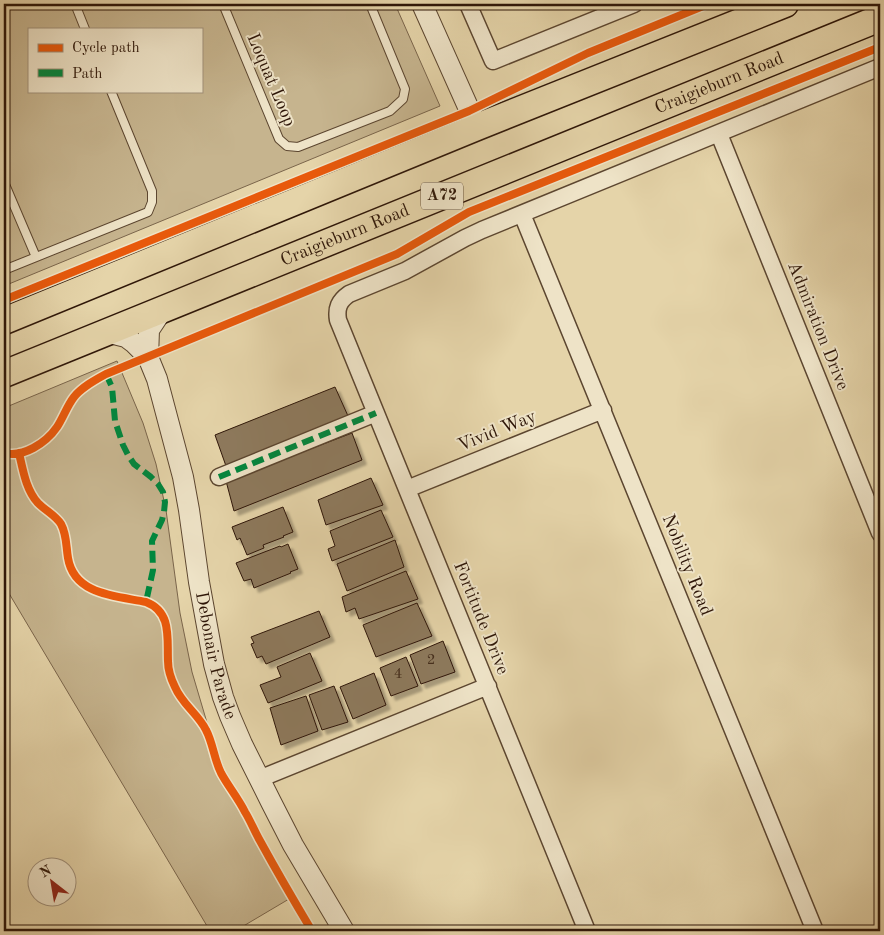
<svg xmlns="http://www.w3.org/2000/svg" width="884" height="935" font-family="'Old Standard TT',serif">
  <style>
    .green { fill: #c6b48e; stroke: #7a654b; fill-rule: evenodd }
    .building { fill: #8d795c; stroke: #2e1608; filter: url(#shadow) }
    .lines { fill: none; stroke-linecap: round; stroke-linejoin: round }
    .service-casing { stroke: #5c4630; stroke-width: 10 }
    .minor-casing { stroke: #5c4630; stroke-width: 19 }
    .tertiary-casing { stroke: #5c4630; stroke-width: 22 }
    .primary-casing { stroke: #2e1608; stroke-width: 29 }
    .service { stroke: #eee3c7; stroke-width: 8 }
    .minor { stroke: #eee3c7; stroke-width: 16 }
    .tertiary { stroke: #eee3c7; stroke-width: 20 }
    .primary { stroke: #e5d4a9; stroke-width: 26 }
    .quiet { stroke: #00873e; stroke-width: 6; stroke-dasharray: 12 6; stroke-linecap: butt }
    .cycleway-casing { stroke: #eee3c7; stroke-width: 11 }
    .cycleway { stroke: #e8590c; stroke-width: 8 }
    .labels { text-anchor: middle; dominant-baseline: central; stroke-width: 4; stroke-linejoin: round; paint-order: stroke }
    .number-label { font-size: 15px; fill: #462f1d }
    .shield { fill: #eee3c7; stroke: #685441; stroke-width: 1 }
    .shield-label { font-size: 16px; font-weight: bold; fill: #2e1608 }
    .street-label { font-size: 18px; fill: #2e1608; stroke: #eee3c7 }
  </style>
  <defs>
    <filter id="shadow"><feDropShadow dx="4.5" dy="4.5" stdDeviation="1" flood-color="#0004"/></filter>
  </defs>
  <rect width="100%" height="100%" fill="#e5d4a9"/>
  <filter id="stains"><feTurbulence type="fractalNoise" baseFrequency=".004" numOctaves="4"/><feColorMatrix values="0 0 0 0 .2 0 0 0 0 .09 0 0 0 0 .02 0 0 0 .5 -.17"/></filter>
  <radialGradient id="worn" r=".72"><stop offset=".6" stop-color="#630" stop-opacity="0"/><stop offset="1" stop-color="#630" stop-opacity=".3"/></radialGradient>
  <path class="green" d="M4,4H395L440,106L4,286ZM29,29H201V91H29Z
    M117,361L143,423L156,464L166,510L180,613L192,672L208,726L230,785L254,835L289,899L235,931H210L4,585V408Z"/>
  <path class="building" d="M335,387L348,416L226,466L215,435Z
    M352,433L362,460L234,511L226,481Z
    M371,478L383,505L326,525L318,500Z
    M283,507L293,532L283,536L284,537L263,545L264,548L247,555L240,538L237,540L232,527Z
    M381,510L393,537L332,561L328,549L335,546L330,531Z
    M395,540L404,567L347,591L337,564Z
    M288,544L298,569L290,572L291,573L254,588L251,579L244,581L236,563L280,546L281,547Z
    M406,571L418,599L359,619L355,608L346,612L342,597Z
    M417,603L432,636L376,657L363,625Z
    M319,611L330,637L266,664L262,656L257,658L251,644L254,643L251,637Z
    M443,641L455,672L421,684L410,655Z
    M310,653L322,681L268,703L260,685L281,677L277,667Z
    M406,657L418,686L391,696L380,668Z
    M374,673L386,705L353,719L340,687Z
    M334,686L348,722L322,730L309,695Z
    M306,696L318,731L281,745L270,708Z"/>
  <g class="lines">
    <g class="service-casing">
      <path id="service" d="M75,4L85,29
        M223,4L279,139L287,146L298,147L390,111L403,99L405,89L370,4
        M4,182L36,257
        M4,270L148,212L152,202V191L111,91"/>
    </g>
    <g class="minor-casing">
      <path id="minor" d="M468,4L493,61L634,4
        M719,134L880,533
        M522,214L815,931
        M219,477L376,413
        M407,489L603,410
        M259,779L488,686
        M587,931L338,320C336,308 339,301 349,294L405,271L465,238L482,230L880,67"/>
    </g>
    <g class="tertiary-casing">
      <g id="tertiary">
        <path d="M422,4L477,127"/>
        <path id="s1" d="M163,309L149,330L148,357L157,379L183,477L189,510L199,582L207,626L214,664L223,697L230,716L242,744L271,802L293,845L344,931"/>
        <path d="M106,332L126,337L134,343L148,357"/>
      </g>
    </g>
    <g class="primary-casing">
      <g id="primary">
        <path d="M4,321L477,127L785,4"/>
        <path id="s2" d="M4,374L880,18"/>
      </g>
    </g>
    <use href="#service" class="service"/>
    <use href="#minor" class="minor"/>
    <use href="#tertiary" class="tertiary"/>
    <use href="#primary" class="primary"/>
    <path class="quiet" d="M106,374L112,387L115,421L123,445L128,455L134,464L151,477L158,484L163,492L165,502L164,512L162,520L152,541L153,570L146,602
      M219,477L376,413"/>
    <g class="cycleway-casing">
      <path id="cycleway" d="M4,300L469,111L588,53L708,4
        M4,453C23,458 46,443 57,427C63,418 67,406 74,397C82,387 95,380 106,374L397,254L469,212L880,47
        M19,453C23,470 26,490 38,503C46,511 55,515 61,524C67,535 66,547 68,558C74,595 116,596 146,602C172,612 167,638 168,661C168,670 171,679 175,687C182,704 198,714 206,730C213,743 214,759 221,773C228,786 238,798 245,812C250,820 254,830 259,839C276,870 294,901 312,931"/>
    </g>
    <use href="#cycleway" class="cycleway"/>
  </g>
  <g class="labels">
    <g class="number-label">
      <text x="431" y="660">2</text>
      <text x="398" y="674">4</text>
    </g>
    <rect class="shield" x="421" y="182.5" width="42" height="27" rx="4"/>
    <g class="shield-label">
      <text x="442" y="196">A72</text>
    </g>
    <g class="street-label">
      <text transform="translate(271 80) rotate(67)">Loquat Loop</text>
      <text stroke="none"><textPath href="#s2" startOffset="772">Craigieburn Road</textPath></text>
      <text stroke="none"><textPath href="#s2" startOffset="368">Craigieburn Road</textPath></text>
      <text transform="translate(818 326) rotate(68)">Admiration Drive</text>
      <text transform="translate(497 431) rotate(-22)">Vivid Way</text>
      <text transform="translate(687 565) rotate(68)">Nobility Road</text>
      <text transform="translate(481 618) rotate(68)">Fortitude Drive</text>
      <text stroke="none"><textPath href="#s1" startOffset="359">Debonair Parade</textPath></text>
    </g>
  </g>
  <rect width="884" height="935" fill="none" stroke="#e5d4a9" stroke-width="20"/>
  <rect x="5" y="5" width="874" height="925" fill="none" stroke="#2e1608" stroke-width="2.5"/>
  <rect x="10" y="10" width="864" height="915" fill="none" stroke="#2e1608"/>
  <rect x="28" y="28" width="175" height="65" fill="#eee3c7" stroke="#a1917b"/>
  <rect x="38" y="44" width="25" height="8" fill="#e8590c" stroke="#a1917b"/>
  <text x="72" y="52" font-size="15" fill="#2e1608">Cycle path</text>
  <rect x="38" y="69" width="25" height="8" fill="#00873e" stroke="#a1917b"/>
  <text x="72" y="78" font-size="15" fill="#2e1608">Path</text>
  <g transform="translate(52 882) rotate(329)"><circle r="24" fill="#eee3c7" stroke="#a1917b"/>
  <path d="M0-4L9 19L0 12L-9 19Z" fill="#8f2418"/>
  <text y="-8" font-size="14" font-weight="bold" text-anchor="middle" fill="#2e1608">N</text>
  </g>
  <rect width="100%" height="100%" filter="url(#stains)"/>
  <rect width="100%" height="100%" fill="url(#worn)"/>
</svg>
